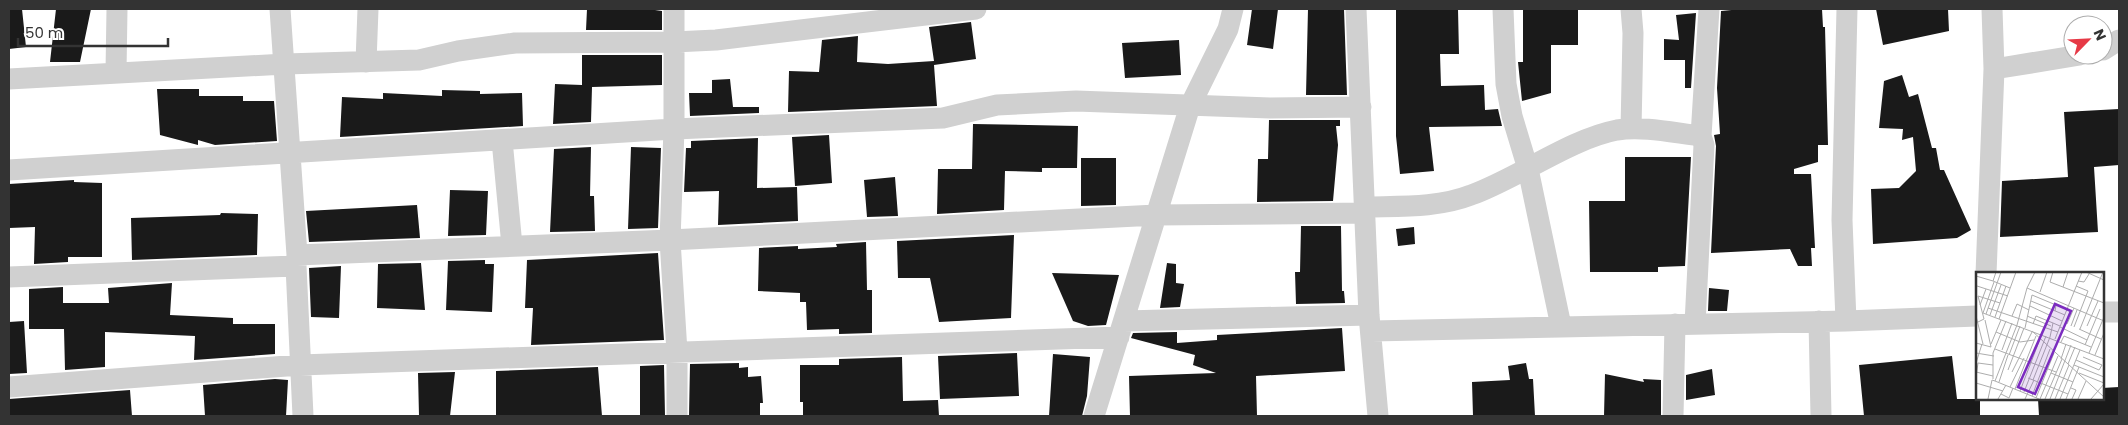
<svg xmlns="http://www.w3.org/2000/svg" width="2128" height="425" font-family="Poppins,sans-serif">
  <style>
    .building { fill: #1a1a1a }
    .lines { fill: none; stroke-linecap: round; stroke-linejoin: round }
    .minor { stroke: #d0d0d0; stroke-width: 21 }
    .inset-road { fill: none; stroke: #adadad; stroke-width: 1 }
    .view { fill: #7b2cbf; fill-opacity: 0.15; stroke: #7b2cbf; stroke-width: 2.5 }
    .inset-edge { fill: none; stroke: #333; stroke-width: 2.5 }
  </style>
  <rect width="100%" height="100%" fill="#fff"/>
  <path class="building" d="M9,9H22L26,47L9,49Z
    M56,9H91L80,62H50Z
    M587,9H648L662,11V30H586Z
    M1252,9H1278L1273,49L1247,45Z
    M1308,9H1344L1347,95H1306Z
    M1396,9H1458L1459,54H1440L1441,86L1484,85L1485,110L1498,109L1502,126L1429,127L1434,171L1400,174L1396,136Z
    M1523,9H1578V45H1551V93L1522,101L1518,62H1523Z
    M1742,9H1822L1823,27H1825L1828,145H1818V162L1794,169V174H1811L1815,248H1811L1812,266H1798L1790,249L1711,253L1716,146L1714,135L1720,134L1717,88L1721,11Z
    M1876,9H1948L1949,31L1883,45Z
    M1696,13L1691,88H1685V60H1664V39L1679,40L1676,15Z
    M971,22L976,59L934,65L937,106L788,112L789,71L819,72L822,40L858,36L857,62L888,64L934,61L929,27Z
    M1179,40L1181,75L1125,78L1122,43Z
    M582,55H662V85L592,87L591,122L553,124L555,84L582,85Z
    M1902,75L1909,97L1918,94L1932,148H1936L1940,170H1944L1971,230L1957,238L1873,244L1871,189L1899,188L1916,171L1913,137L1902,140L1903,129L1879,128L1884,81Z
    M730,79L733,107H759V113L690,116L689,93H712V80Z
    M157,89H199V96H243V101H274L277,141L215,145L198,140V145L160,135Z
    M442,90L480,91V94L522,93L523,126L340,137L342,97L383,99V93L442,96Z
    M2119,109V165L2094,167L2098,232L2000,237L2002,181L2068,177L2064,112Z
    M1269,120H1340V126H1336L1338,145L1333,201L1257,202L1258,159H1268Z
    M973,124L1078,126L1077,168H1042V172L1005,171L1004,210L937,214L938,169H972Z
    M829,135L832,183L795,186L792,137Z
    M758,138L757,188L797,187L798,221L718,225L719,191L684,192L686,148H691V141Z
    M591,147L590,196H594L595,231L550,232L554,149Z
    M631,147L661,148L658,228L628,229Z
    M1625,157H1691L1685,266L1658,267V272H1590L1589,201H1625Z
    M1081,158H1116V205L1081,206Z
    M895,177L898,216L867,217L864,180Z
    M74,180V182L102,183V257H68V262L34,264L35,227L9,228V184Z
    M450,190L488,191L486,235L448,236Z
    M417,205L420,238L309,242L306,211Z
    M221,213L258,214L257,255L132,260L131,218L220,215Z
    M1301,226H1341L1342,291H1344L1345,303L1296,304L1295,272H1300Z
    M1414,227L1415,244L1398,246L1396,229Z
    M1014,235L1011,318L939,322L930,278H898L897,241Z
    M866,242L867,290H872V333L839,334V329L807,330L806,302H800V293L758,291L759,248L798,246V249L837,247L836,244Z
    M658,253L664,340L531,345L533,308H525L527,260Z
    M485,260V264H494L492,312L446,310L448,261Z
    M421,263L425,310L377,308L378,264Z
    M1167,263L1176,264V283L1184,284L1180,307L1160,308Z
    M341,266L339,318L311,317L309,268Z
    M1052,273L1119,275L1106,325L1088,326L1073,321Z
    M172,283L170,315L233,318V324H275V354L194,360L195,336L105,332V367L65,370L64,329H29V289L63,287V303H109L108,288Z
    M1709,288L1729,290L1727,311H1708Z
    M24,321L27,373L9,374V322Z
    M1342,328L1345,371L1256,376L1257,416H1130L1129,376L1216,373L1193,365L1195,355L1131,338L1133,333L1177,332V343L1217,340V335Z
    M1017,353L1019,396L940,399L938,356Z
    M1053,354L1090,357L1087,396L1082,416H1049Z
    M1952,356L1957,399H1980V416H1864L1859,365Z
    M902,357L903,401L938,400L939,416H803V402H800V365H839V359Z
    M739,363V368L748,367V377L761,376L763,403H760V416H689L690,364Z
    M1526,363L1529,379H1533L1535,416H1473L1472,382L1510,380L1508,366Z
    M664,365L665,416H640V366Z
    M598,367L602,416H496V371Z
    M1712,369L1715,395L1686,400V375Z
    M455,372L450,416H419L418,373Z
    M1605,374L1644,382L1643,379L1661,380V416H1604Z
    M275,379L288,380L286,416H205L203,385Z
    M2119,387V416H2039L2038,399H2102V388Z
    M130,390L132,416H9V399Z"/>
  <g class="lines">
    <path class="minor" d="M280,9L297,255L296,266L303,416
      M674,9V129L670,240L677,352V416
      M1356,9L1369,315L1378,416
      M1503,9L1506,84L1512,116L1528,169L1561,326
      M1631,9L1633,33L1631,129
      M2103,50L2119,40
      M366,62L368,9
      M1994,69L2080,55
      M116,72L117,9
      M9,79L285,64L419,60L458,51L515,43L674,42L716,40L976,9
      M1701,136L1709,9
      M502,140L512,246
      M9,170L674,129L943,118L997,105L1076,101L1270,108L1361,107
      M1366,207C1400,206 1438,208 1471,195C1518,178 1570,139 1617,130C1644,126 1674,133 1701,136L1704,145L1695,324
      M297,255L670,240L1156,215L1366,213
      M1986,274L1994,69L1992,9
      M9,277L296,266
      M2102,312H2119
      M1124,321L1369,315
      M1819,321L1821,416
      M1846,321L1842,220L1847,9
      M1372,331L1846,321L1977,316
      M9,387L300,365L1119,337
      M1094,416L1190,106L1228,29L1233,9
      M1673,416L1675,324"/>
  </g>
  <g transform="translate(1976 272)">
    <rect width="128" height="128" fill="#fff"/>
    <path class="inset-road" d="M20,0L17,9L34,16M77,0L74,10L128,31M110,0L128,8M0,4L17,9M102,9L108,10L113,2M1,14L32,24M87,15L92,0M51,16L59,0M64,20L71,0M55,29L89,43M4,33L10,17M54,34L86,49M12,36L82,60M7,41L128,87M7,41L18,10M10,42L25,0M14,43L25,13M0,44L7,72M36,44L41,32L53,38M51,44L75,54M19,45L30,14M23,47L40,0M9,48L15,75M0,51L8,47L2,24L24,31M57,52L60,44L77,51M91,52L98,36M95,54L101,38M111,54L122,29M84,55L111,68M98,55L112,19L100,14M49,56L56,23L80,33L79,39M103,57L125,67M104,57L127,0M56,59L128,125M20,60L44,70L58,68M74,65L77,51L84,54M79,67L106,0M85,70L88,64L115,75M0,71L15,75M15,72L25,48M109,73L124,37M19,77L80,100M26,78L36,51M0,81L18,84M113,81L128,45M33,83L44,54M119,83L128,61M107,85L126,93M85,87L90,72M100,88L123,98L126,93M0,91L6,72M92,92L99,75M98,93L128,105M32,98L48,56M0,100L17,104M36,100L56,60M75,101L97,110M103,101L128,111M0,105L2,91L17,93M52,106L92,122M17,107V81L30,49M57,108L74,65M19,109L63,127M23,110L32,83M0,111L27,119M34,115L48,86M95,116L100,118L96,127M39,117L60,64M44,119L64,67M48,120L70,64M25,122L33,126L37,116M56,124L74,77M60,126L78,81M12,127L16,108L19,109L41,53L51,16L128,49M22,127L30,113M49,127L58,108M64,127L82,84M69,127L86,87M74,127L95,73M79,127L93,93M84,127L104,78M90,127L103,95M102,127L110,109M115,127L128,112"/>
    <path class="view" d="M79,32L95,39L59,122L42,115Z"/>
    <rect width="128" height="128" class="inset-edge"/>
  </g>
  <rect width="2128" height="425" fill="none" stroke="#333333" stroke-width="20"/>
  <g transform="translate(2088 40) rotate(66)"><circle r="24" fill="#ffffff" stroke="#adadad"/>
  <path d="M0-4L9 19L0 12L-9 19Z" fill="#e63946"/>
  <text y="-8" font-size="14" font-weight="bold" text-anchor="middle" fill="#333333">N</text>
  </g>
  <path d="M18 38v8h150v-8" fill="none" stroke="#333333" stroke-width="2.5"/>
  <text x="25" y="38" font-size="15" fill="#333333" stroke="#ffffff" stroke-width="4" paint-order="stroke">50 m</text>
</svg>
